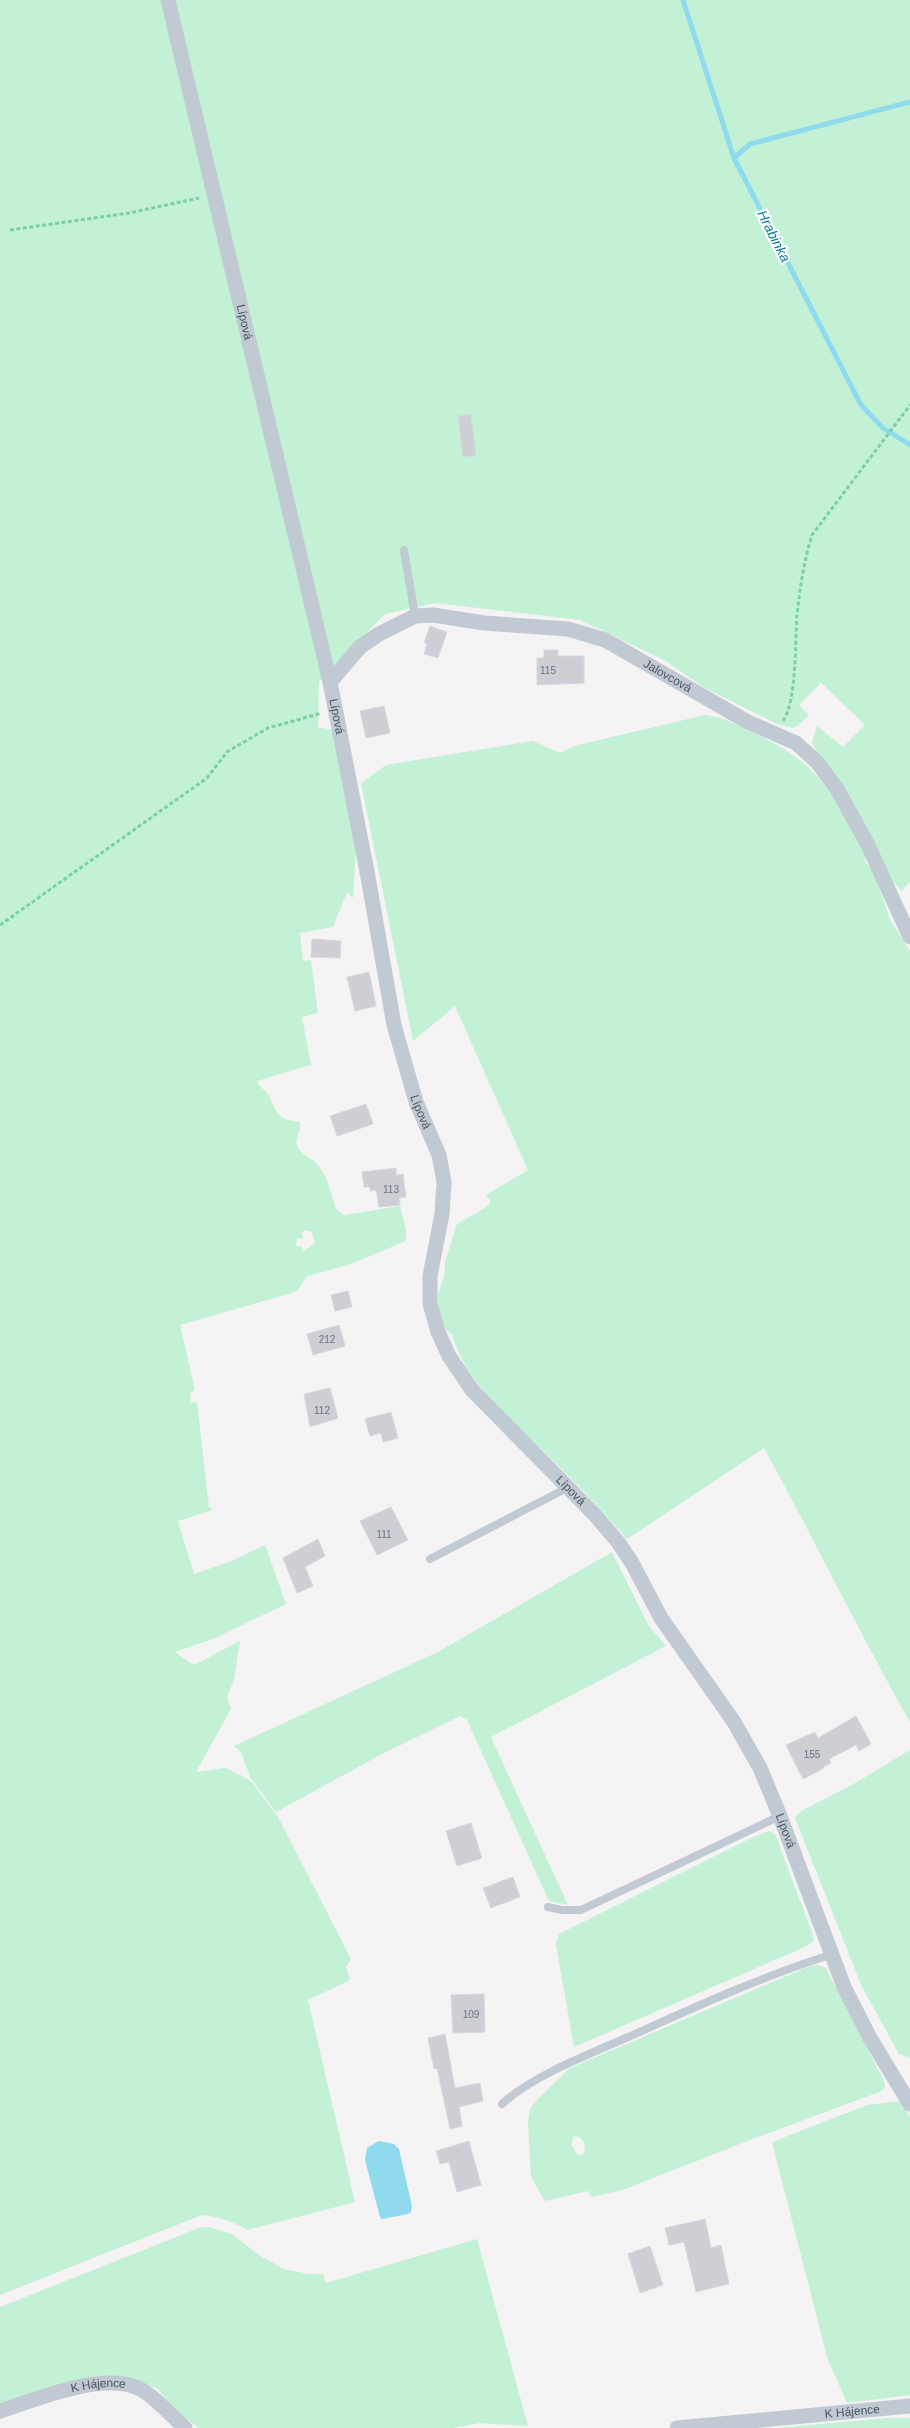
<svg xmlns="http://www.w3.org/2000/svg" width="910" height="2428" font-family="Helvetica,sans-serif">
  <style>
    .green { fill: #c3f1d5; fill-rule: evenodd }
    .water { fill: #90daee }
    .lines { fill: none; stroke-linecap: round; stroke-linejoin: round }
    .stream { stroke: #90daee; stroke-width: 5 }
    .building { fill: #cdcfd5; stroke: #d7d9de }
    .path { stroke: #7ad0a6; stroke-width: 3; stroke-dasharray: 4 2.5; stroke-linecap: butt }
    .lane { stroke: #c1cad2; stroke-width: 8 }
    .street { stroke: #c1cad2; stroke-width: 15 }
    .labels { text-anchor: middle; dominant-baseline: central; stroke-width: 4.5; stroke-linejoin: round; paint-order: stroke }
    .number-label { font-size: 10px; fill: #6b747e }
    .street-label { font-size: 12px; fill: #4a5661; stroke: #fff }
    .water-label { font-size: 14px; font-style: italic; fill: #0c7c9b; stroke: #fff }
  </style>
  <rect width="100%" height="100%" fill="#f5f3f3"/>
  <path class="green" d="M0,0H910V882L902,891L889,878L871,835L840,780L817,752L812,742L817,726L843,747L865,725L821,683L799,705L809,715L799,725L793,728L775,723L703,687L666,661L580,620L435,603L385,614L319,682L318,727L332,730L356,850L353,898L347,892L333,927L300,933L303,961L311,960L318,1013L302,1017L311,1065L257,1081C260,1088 266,1090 269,1096C279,1116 277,1119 300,1122C302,1131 293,1140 298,1148C302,1154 311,1158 316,1163C327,1174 332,1195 336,1209L344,1215L400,1206L406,1229V1241L348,1265L307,1276L298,1290L292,1293L180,1325L195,1390L190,1393L191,1402L197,1403L209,1507L213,1510L178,1521L194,1574L229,1562L265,1545L286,1604L215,1638L175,1652L194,1665L240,1641L234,1680L227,1697L231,1709L196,1772L226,1768L251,1781L278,1817L351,1959L346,1967L350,1980L308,2000L355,2202L247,2230C232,2221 220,2217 202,2215L0,2295ZM306,1230L312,1232L315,1243L304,1251L302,1247L296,1246L297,1238L303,1239L302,1232Z
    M705,715C723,717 736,724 752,732C805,758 821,774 850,825C857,838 865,848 866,863L874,872L890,920L910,951V1722C859,1632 814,1539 764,1448L627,1539C601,1508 572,1479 543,1451C508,1417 465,1382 452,1334L444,1329L438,1308V1294L445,1273V1262L457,1224L488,1206L491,1202L486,1195L528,1170L455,1006L413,1041L361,783L386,765L533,741L560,753L574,746Z
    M612,1552L649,1626L666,1646L491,1737L568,1905L549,1901L467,1720L460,1716L380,1755L276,1812L250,1777L241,1752L234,1746L438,1652Z
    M910,1750V2058L899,2054L862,1987L795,1818L801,1811L852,1785Z
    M769,1831L775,1834L813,1935V1941L807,1946L574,2047L556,1945L559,1934L749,1839Z
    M818,1965L826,1968L884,2081L885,2087L882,2091L750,2140L625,2189L592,2197L588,2191L545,2201L531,2177L528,2122L530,2109L537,2100L570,2068L810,1966ZM574,2136L579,2137L584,2142L585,2153L578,2156L571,2144Z
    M901,2101L910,2117V2395L847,2403L827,2357L772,2142L867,2105Z
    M209,2227L232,2234L259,2255L284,2269L308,2274H323L326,2283L477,2239L528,2426L479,2423L453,2428H198L175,2409L158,2389L133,2378L95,2377L0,2404V2307L199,2228Z
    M887,2418H910V2428H776Z"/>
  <path class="water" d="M379,2141L394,2144L399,2149L412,2206L411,2212L408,2214L382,2219L380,2217L365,2160L367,2148Z"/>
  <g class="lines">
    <path class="stream" d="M683,0L734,158L861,405L883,428L910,445
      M734,158L750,144L910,102"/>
  </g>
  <path class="building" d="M471,414L476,455L463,457L458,416Z
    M430,626L447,632L438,658L424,654L427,644L424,643Z
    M544,650H558V656H584V683L537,685V658H544Z
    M384,706L390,733L366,738L360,711Z
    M312,939L341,941L340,958L311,957Z
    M369,972L376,1006L355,1011L347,977Z
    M366,1104L373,1124L337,1136L330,1116Z
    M396,1168V1175L403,1174L406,1197L399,1198L400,1205L379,1207L376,1190L370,1191V1187H364L362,1172Z
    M348,1291L352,1307L335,1311L331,1295Z
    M339,1325L345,1346L313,1355L307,1334Z
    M330,1388L338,1418L310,1427L304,1394Z
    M391,1412L398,1438L383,1442L381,1433L370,1436L365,1419Z
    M391,1507L408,1540L377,1555L360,1521Z
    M318,1539L325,1556L305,1567L313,1586L297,1593L283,1558Z
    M856,1716L871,1744L859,1751L856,1745L829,1759L831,1763L823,1767L824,1768L803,1779L786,1745L815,1732L818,1738Z
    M471,1823L482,1858L457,1866L446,1831Z
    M513,1877L520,1897L491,1908L483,1888Z
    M484,1994L485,2032L453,2033L451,1995Z
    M445,2034L455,2088L480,2083L483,2101L459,2107L462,2126L450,2129L437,2068L434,2069L428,2038Z
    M469,2141L481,2185L457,2192L449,2162L440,2164L436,2151Z
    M705,2219L711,2248L721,2245L729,2284L696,2292L684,2242L669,2245L665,2228Z
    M650,2246L663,2285L640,2293L628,2254Z"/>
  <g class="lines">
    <path class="path" d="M10,230L129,213L199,198
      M783,721C797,700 795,641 797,615C800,587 804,561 812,535L910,405
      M0,925L207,778L227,752L268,728L322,713"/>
    <path class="lane" d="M404,550L415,616
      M430,1559L567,1488
      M548,1907L562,1910H581L780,1816
      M502,2104C532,2076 587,2055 626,2038C693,2008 760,1977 830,1955"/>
    <g class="street">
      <path id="s1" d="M168,0L330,682L368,877L394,1025L416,1102L439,1155L444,1182L442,1214L430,1276V1304L438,1332L449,1356L472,1390L595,1515L618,1542L632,1563L661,1618L734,1722L760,1768L780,1816L844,1987L870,2038L910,2104"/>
      <path id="s2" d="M330,682L360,647L379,634L415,616L433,615L484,623L568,629L605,640L748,722L796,743L817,762L837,789L867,843L910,937"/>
      <path id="s3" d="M0,2411C37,2399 101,2372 138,2388C151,2393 174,2418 185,2428"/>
      <path id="s4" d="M677,2428L910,2406"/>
    </g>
  </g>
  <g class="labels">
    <g class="number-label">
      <text x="548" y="670">115</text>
      <text x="391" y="1189">113</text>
      <text x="327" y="1339">212</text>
      <text x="322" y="1410">112</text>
      <text x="384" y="1534">111</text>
      <text x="812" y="1754">155</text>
      <text x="471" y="2014">109</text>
    </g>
    <g class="street-label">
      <text stroke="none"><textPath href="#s1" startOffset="331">Lípová</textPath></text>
      <text stroke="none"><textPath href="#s2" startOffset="374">Jalovcová</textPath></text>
      <text stroke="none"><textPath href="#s1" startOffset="736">Lípová</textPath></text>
      <text stroke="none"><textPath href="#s1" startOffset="1141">Lípová</textPath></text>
      <text stroke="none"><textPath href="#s1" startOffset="1576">Lípová</textPath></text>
      <text stroke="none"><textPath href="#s1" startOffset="1981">Lípová</textPath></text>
      <text stroke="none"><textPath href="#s3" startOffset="102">K Hájence</textPath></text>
      <text stroke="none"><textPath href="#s4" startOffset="176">K Hájence</textPath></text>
    </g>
    <g class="water-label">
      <text transform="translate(774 236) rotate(63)">Hrabinka</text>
    </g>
  </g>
</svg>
